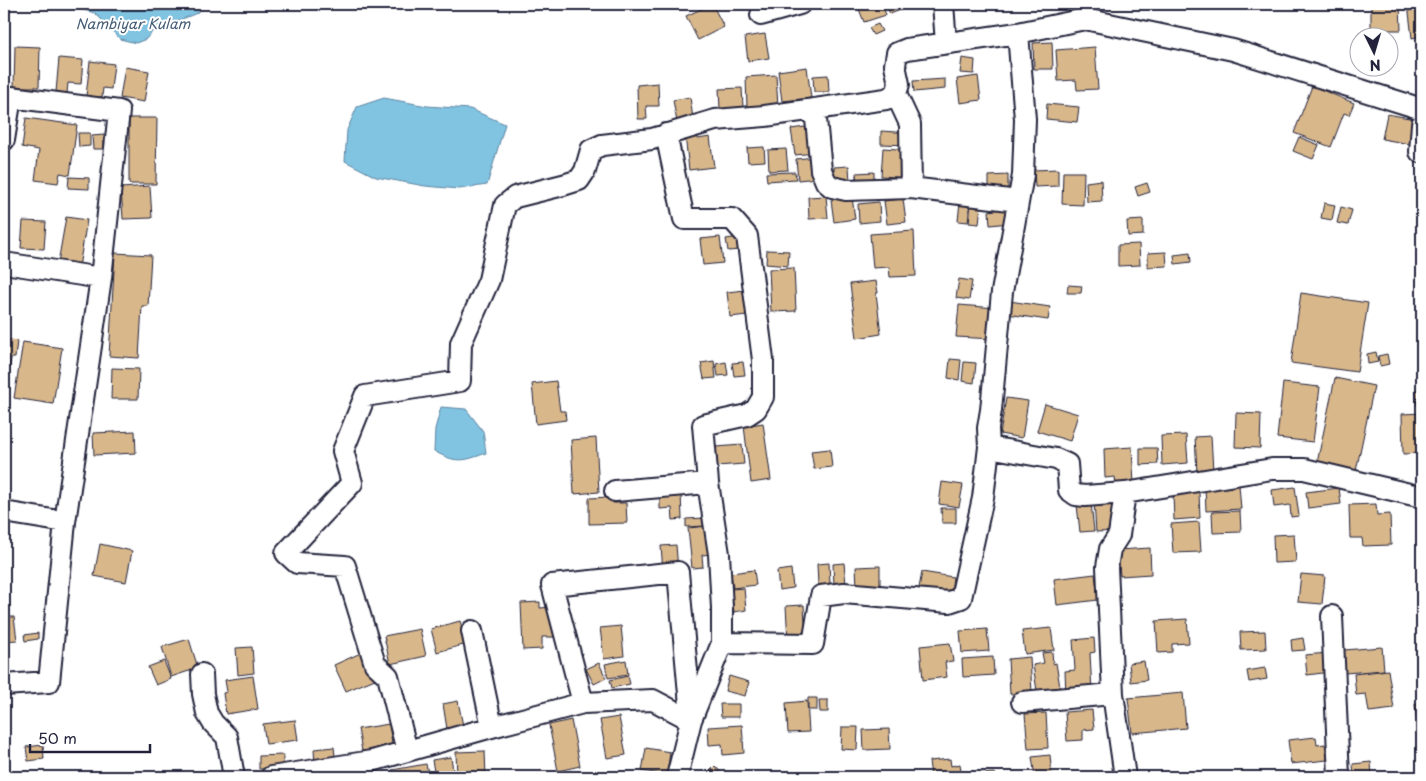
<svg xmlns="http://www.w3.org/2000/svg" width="1426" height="781" font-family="'Playpen Sans',sans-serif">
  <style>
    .water { fill: #81c4e2; stroke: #5b839f }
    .building { fill: #d8b78b; stroke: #22223b }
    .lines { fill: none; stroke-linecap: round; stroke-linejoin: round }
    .minor-casing { stroke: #22223b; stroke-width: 24 }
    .minor { stroke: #fff; stroke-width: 20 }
    .labels { text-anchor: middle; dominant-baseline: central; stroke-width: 4; stroke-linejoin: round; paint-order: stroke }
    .water-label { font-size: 14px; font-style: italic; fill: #435b75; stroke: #fff }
  </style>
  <rect width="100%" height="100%" fill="#fff"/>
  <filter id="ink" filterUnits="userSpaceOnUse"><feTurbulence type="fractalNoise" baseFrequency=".02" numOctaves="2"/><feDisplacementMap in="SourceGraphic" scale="10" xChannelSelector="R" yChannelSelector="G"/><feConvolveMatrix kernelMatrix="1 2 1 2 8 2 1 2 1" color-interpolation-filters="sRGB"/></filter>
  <g filter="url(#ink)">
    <path class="water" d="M60,4H203L197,13L165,26L153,31L146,39L136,43L120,39L95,13Z
      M384,98L427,106L470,109L505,124L487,185L459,189L425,186L376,177L345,161L347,130L357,107Z
      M441,407L466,409L483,431L486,453C463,462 455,463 434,451L435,429Z"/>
    <path class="building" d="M712,4L724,27L698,40L686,16Z
      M857,4H882L886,15L864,22Z
      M886,4H905L906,8L890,14Z
      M1371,4H1400L1401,30H1371Z
      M1408,4H1422V36L1412,38Z
      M878,24L882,31L873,35L869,28Z
      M765,34L769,58L748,61L745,37Z
      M1052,42L1053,69H1034L1033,43Z
      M15,46L40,47L39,87H14Z
      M1095,47L1098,89L1077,90L1076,80L1058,81L1056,50Z
      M59,58L83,60L81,84L68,83L67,93L56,92Z
      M962,58L975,60L974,74L960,73Z
      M90,61L114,64L111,89L103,88L102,97L86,96Z
      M125,67L149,71L144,102L120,98Z
      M807,67L811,98L782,101L778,71Z
      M776,75L778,107L747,108L746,77Z
      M828,75L829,92H814L813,76Z
      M978,76L981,100L960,103L957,79Z
      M945,79V89L914,92L913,81Z
      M658,83L659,106H646L647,119H638L637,85Z
      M1312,86L1354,103L1349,115L1344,113L1331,147L1294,133Z
      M742,88L743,107L720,109L719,89Z
      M690,97L693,119L677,122L673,100Z
      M1047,104L1079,107L1077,122L1046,119Z
      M1387,114L1415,119L1410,144L1382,139Z
      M26,118L77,125L70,175L60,173L58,183L35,180L39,150L22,147Z
      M129,118H157L156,184H129Z
      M812,126L815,153L795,155L791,129Z
      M881,131L911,133V145L881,144Z
      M78,133H90V146L79,147Z
      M697,133L698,139L710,137L714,167L689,170L685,135Z
      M104,135V149H93L92,136Z
      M1299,137L1319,145L1313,159L1293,151Z
      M764,147L765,161L748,162L747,148Z
      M883,148L912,150L909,178L881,176Z
      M786,149L788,170L769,171L768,150Z
      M815,157L817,178L798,180L796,159Z
      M849,166L850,182L834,183V167Z
      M1058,169V186L1035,187L1034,170Z
      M795,172L796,179L767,181L766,173Z
      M874,172V182H857L856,173Z
      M1063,172H1084L1083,205L1062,204Z
      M1008,175V194L989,195V176Z
      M69,177L89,178V189L68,188Z
      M1101,180L1102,201L1087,202L1086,182Z
      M1147,183L1150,192L1138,196L1135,187Z
      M150,186L152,218L123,219L121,188Z
      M826,196L828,218L809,219L808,197Z
      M852,197L855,219L834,222L831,200Z
      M903,199L906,222L887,224L884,201Z
      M960,201L970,202L968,222L958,221Z
      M879,202L880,221L859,223L858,204Z
      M971,203L981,204L979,224L969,223Z
      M1324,203L1335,205L1332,220L1321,218Z
      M1341,207L1352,210L1348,225L1337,223Z
      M1007,208L1009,223L990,225L989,211Z
      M66,217L87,220L79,267L58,263Z
      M1143,220V235L1128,236L1127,221Z
      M23,221L46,222L44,249L21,248Z
      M914,231L916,276L890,277L889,267L873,268L870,234Z
      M720,237L723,263L703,265L700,239Z
      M739,237L740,250L728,251L726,239Z
      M1139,244L1140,265L1118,266V245Z
      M767,250L789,251L788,266L766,264Z
      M1166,252L1167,266L1148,267V253Z
      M115,253L151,255L148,306H142L139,358L109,356Z
      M1190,253L1191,262L1175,264L1174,255Z
      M794,268L796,311L771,312L769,269Z
      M959,279L972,281L969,300L956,298Z
      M876,281L878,293H876L881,334L857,338L850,284Z
      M1068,285L1082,286L1081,293H1067Z
      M745,290L747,315L730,317L727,292Z
      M1301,293L1368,303L1357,372L1291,363Z
      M1009,301L1050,307L1048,320L1007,314Z
      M959,305L996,308L994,339L956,337Z
      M4,339L17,341L15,358H11L6,390H4Z
      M23,342L62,348L53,404L14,398Z
      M1376,352L1378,362L1368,364L1367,354Z
      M1387,354L1389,364L1380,366L1378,356Z
      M950,359L961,360L959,380L948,378Z
      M714,361L716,378L704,379L701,363Z
      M726,362L728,375L718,376L716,364Z
      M743,362L745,375L734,376L732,363Z
      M964,362L976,363L974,383L962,381Z
      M112,368L139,369L138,399H111Z
      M1335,378L1374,386L1356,471L1317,463Z
      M556,381L560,411H565L566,420L536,424L532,384Z
      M1283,383L1320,387L1313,442L1277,438Z
      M1422,389V406H1417L1416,390Z
      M1006,398L1028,401L1022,438L1000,434Z
      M1045,404L1078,414L1070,441L1037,431Z
      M1236,413L1261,414L1260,448L1235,447Z
      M1422,413V453L1403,454L1402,414Z
      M763,423L771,480L751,483L744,426Z
      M135,431L136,453L94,455L93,433Z
      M1186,435L1188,463L1162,465L1161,436Z
      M1211,436L1213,471L1197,472L1195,437Z
      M596,438L599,492L574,494L571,440Z
      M742,445L744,464L717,466L716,447Z
      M1132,447L1134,484L1116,486L1115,477L1105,478L1104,449Z
      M1140,448H1157L1158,464L1140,465Z
      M830,449L832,467L814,469L811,451Z
      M942,482L963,485L959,507L939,504Z
      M1239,485L1241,509L1206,511L1205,487Z
      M1295,487L1299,516L1291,517L1290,505L1274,507L1272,490Z
      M1339,488L1341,504L1308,508L1306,492Z
      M681,492L682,519L673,520L672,508L660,509V493Z
      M1199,492L1200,518L1174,520L1173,494Z
      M612,497L613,503H626L627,523L589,524V498Z
      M1114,500L1116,531L1096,532L1094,502Z
      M1091,503L1094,531L1080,532L1077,505Z
      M1376,504L1377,515L1390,514L1391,545L1363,546L1362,538H1350L1349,505Z
      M941,508H956V523H942Z
      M1240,511L1241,532L1213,533L1212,512Z
      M705,518V526L686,527V519Z
      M1199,522L1201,552L1173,553L1171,524Z
      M708,526L712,554L702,555L703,567L692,568L688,528Z
      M1294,534L1296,562L1274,563L1273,535Z
      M100,544L132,551L126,582L94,576Z
      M676,545L678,570L663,571L661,546Z
      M1150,548L1151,574L1120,576L1118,550Z
      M829,563L830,584L818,585L817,564Z
      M844,563L846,584L834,585L833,564Z
      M880,566V586L857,587L856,567Z
      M791,569L793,588L779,590L777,571Z
      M754,570L756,585L733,588L731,573Z
      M922,572L953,577L951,593L919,588Z
      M1095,574L1098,600L1057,605L1054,579Z
      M1301,574L1325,576L1322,604L1298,602Z
      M744,588L746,610L734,612L731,589Z
      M540,602V608L553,607L554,637H542V649L523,650L521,603Z
      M804,605L806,641H788L786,606Z
      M4,617H14L17,640L4,641Z
      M1187,619L1189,643L1172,644V652L1158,653L1156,621Z
      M460,621L467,644L437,652L431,629Z
      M621,626L624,656L604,659L600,628Z
      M1051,628L1054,650L1025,654L1022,631Z
      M420,629L426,656L390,664L384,636Z
      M987,629L989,651L962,653L960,631Z
      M1265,631L1266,649L1241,650L1240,632Z
      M38,633V639L25,641L24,635Z
      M1094,638L1095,652L1090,653L1092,693L1066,695L1065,671L1075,670L1073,640Z
      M1303,638L1305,650L1292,651L1291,640Z
      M189,639L198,668L171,677L162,647Z
      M950,643L953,661L945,662L947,677L923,680L920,646Z
      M252,647L254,673L238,675L236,648Z
      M1382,647L1384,670L1345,673L1344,650Z
      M363,652L375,679L346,691L334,665Z
      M1052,652L1053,664L1056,663L1060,687L1037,691L1033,665L1044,663L1042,653Z
      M1328,653L1330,672L1307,675L1305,655Z
      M993,657L994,675L963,677L962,659Z
      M1030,657L1032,693L1010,694L1008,659Z
      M626,660L628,675L608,678L605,664Z
      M164,661L171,679L156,685L148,667Z
      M1144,661L1147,680L1131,682L1129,663Z
      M599,663L606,678L594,684L586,669Z
      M1265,668L1267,679L1249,682L1247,671Z
      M1388,670L1394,709L1369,712L1366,694L1356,695L1354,674Z
      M253,676L258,709L226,714L223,693L227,692L225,680Z
      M628,676L630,684L612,688L610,680Z
      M729,676L749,682L745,696L725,691Z
      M1183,693L1186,728L1132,733L1128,698Z
      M808,698H817V710H808Z
      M819,700H828V712H820Z
      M458,701L463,726L447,729L443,704Z
      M807,701L809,732L788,733L786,703Z
      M720,704H739V717H721Z
      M1415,704H1422V735H1418Z
      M1092,710L1094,729L1083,730V740L1067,741L1065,712Z
      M1046,713L1048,748L1028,749L1025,714Z
      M619,717L626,755L607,758L600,720Z
      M295,720L298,740L266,744L263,724Z
      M571,720L580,766L558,771L549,725Z
      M389,724L393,750L386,747L362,751L358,729Z
      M742,725L744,753L723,755L722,744L709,745L708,727Z
      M842,727H858L857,750L841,749Z
      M889,729L890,749L864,750L863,730Z
      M1316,737L1317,745L1325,744L1327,760L1291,764L1288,740Z
      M43,745L44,759L28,761L26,747Z
      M334,747L336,765L315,767L314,749Z
      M646,748L670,752L667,775L642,771Z
      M485,751L486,777H457L456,752Z
      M283,755V768L259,769V756Z
      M1050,755L1052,777H1035L1032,757Z
      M451,757L454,777H435L432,760Z
      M950,759L951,766L960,764L962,777H931L929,761Z
      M1371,762L1372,777H1354L1353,764Z
      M426,764L429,777H378L393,775L392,770Z
      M715,766L725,777H704Z
      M995,773L996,777H975L974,774Z"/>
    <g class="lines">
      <g class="minor-casing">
        <path id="minor" d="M943,4L946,43
          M761,15L800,4
          M1018,33L1085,19L1233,50L1422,109
          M896,94L910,124L911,188
          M815,109L821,170L826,182L832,187L846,190L911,188L1018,201
          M1422,124L1420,152H1422
          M666,134L684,219H732L747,236L763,360V397L756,409L747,415L703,425L708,483L719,554L722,608V643L691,720
          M4,140L11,97L119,111L101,278L65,522L4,512
          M4,263L101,278
          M615,491L708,483
          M1332,616L1339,777
          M472,631L492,727
          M722,643L813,644L821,596L844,593L949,602L961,598L983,498L989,447
          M202,674L203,694L207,713L213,723L227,737L234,777
          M4,685L49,682L65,522
          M1022,702L1113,694
          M583,703L552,585L678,572L691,716
          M407,751L388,676L375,664L345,566L297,563L286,553L352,483L343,451L365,396L460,381L461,343L489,280L505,205L515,197L563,185L579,180L585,171L591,150L602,145L652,139L715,120L765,116L886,99L896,94L899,84L895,65L897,53L907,49L1018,33L1025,119L1023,175L1002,292L991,410L988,428L989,447L1056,459L1067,464L1069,490L1076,495L1085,496L1125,493L1272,469H1304L1422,497
          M271,777L372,761L492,727L583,703L653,700L691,720L677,777
          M1125,777L1113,694L1107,567L1110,549L1119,535L1125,493"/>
      </g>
      <use href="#minor" class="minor"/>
    </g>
  </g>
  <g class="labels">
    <g class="water-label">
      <text x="133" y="23">Nambiyar Kulam</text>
    </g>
  </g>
  <rect width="1426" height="781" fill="none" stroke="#fff" stroke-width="20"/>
  <rect x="10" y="10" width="1406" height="761" fill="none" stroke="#22223b" stroke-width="2" filter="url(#ink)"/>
  <g transform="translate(1374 52) rotate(175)"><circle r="24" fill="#ffffff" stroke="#a7a7b1"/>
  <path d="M0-4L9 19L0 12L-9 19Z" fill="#22223b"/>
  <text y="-8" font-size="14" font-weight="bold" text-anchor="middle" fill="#22223b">N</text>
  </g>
  <path d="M30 744v8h120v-8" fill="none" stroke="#22223b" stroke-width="2.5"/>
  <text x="38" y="744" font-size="15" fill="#22223b" stroke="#ffffff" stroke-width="4" paint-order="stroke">50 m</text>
</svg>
